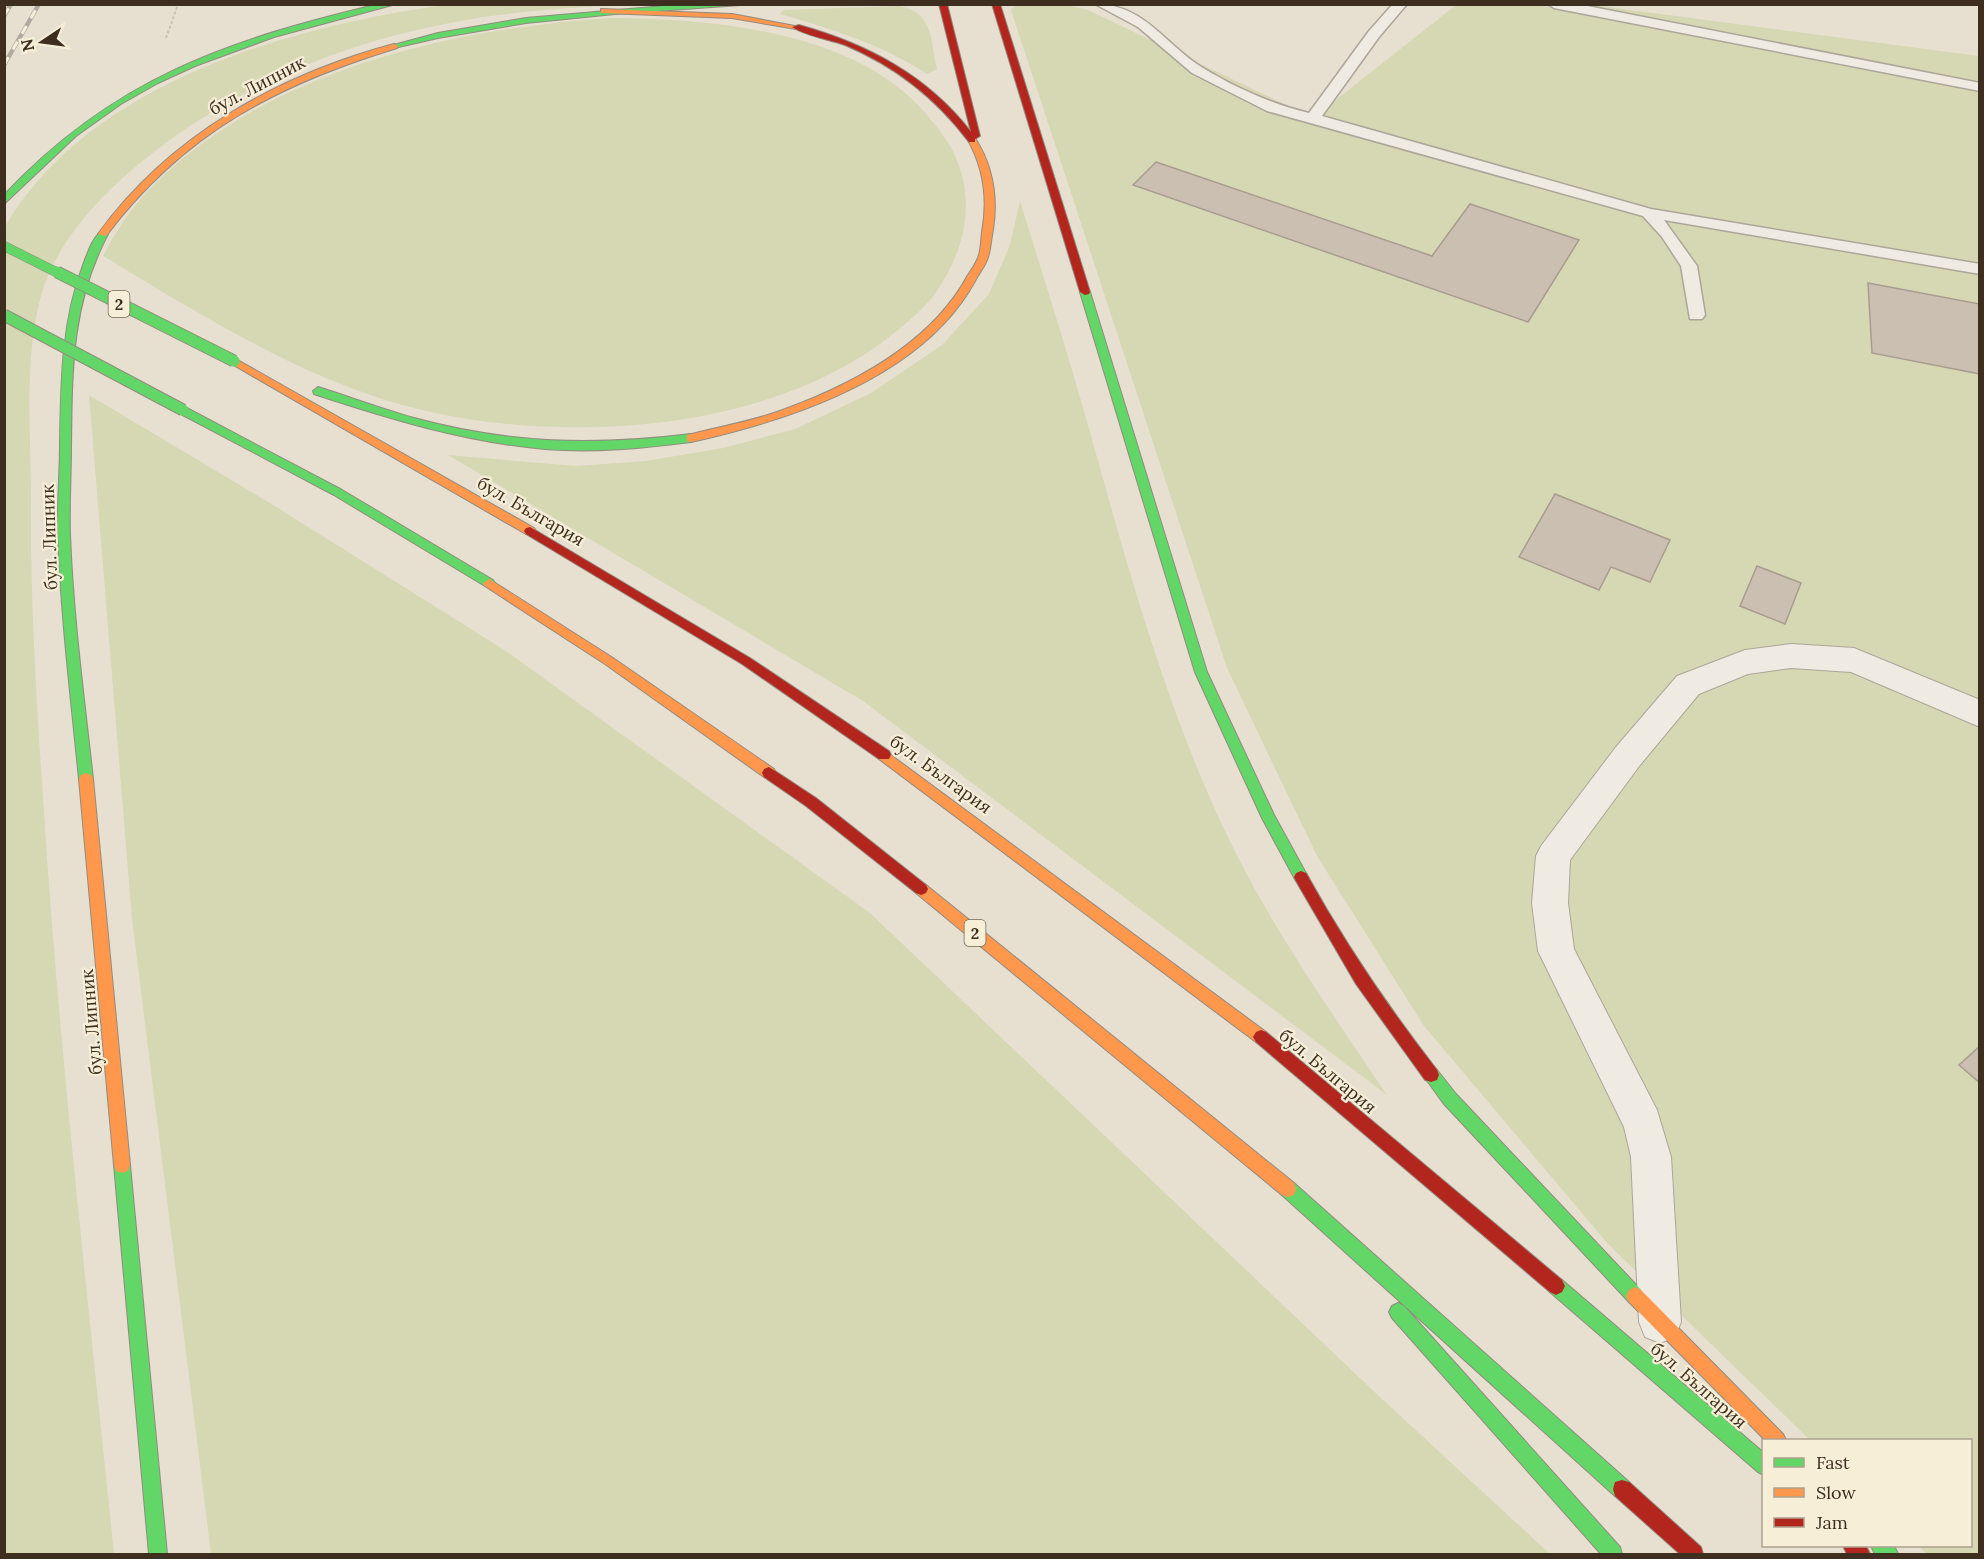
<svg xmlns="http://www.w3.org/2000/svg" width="1984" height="1559" font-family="Lora,serif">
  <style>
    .green { fill: #d6d7b3 }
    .building { fill: #cbbfb2; stroke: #a89c90; stroke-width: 1.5 }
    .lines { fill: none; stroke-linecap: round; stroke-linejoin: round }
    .lane-casing { stroke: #ada599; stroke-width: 3 }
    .street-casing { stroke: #ada599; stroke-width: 2 }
    .fast-casing { stroke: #928b80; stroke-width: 2 }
    .slow-casing { stroke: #928b80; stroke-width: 2 }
    .jam-casing { stroke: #928b80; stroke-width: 2 }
    .path { stroke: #c8c2b9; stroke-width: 2; stroke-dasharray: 3 2; stroke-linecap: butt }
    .lane { fill: #efebe3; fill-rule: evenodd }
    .street { fill: #efebe3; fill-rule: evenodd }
    .fast { fill: #63d668; fill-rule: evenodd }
    .slow { fill: #ff974d; fill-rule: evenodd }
    .jam { fill: #b3261e; fill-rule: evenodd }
    .rail-casing { stroke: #afaaa2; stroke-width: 4.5 }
    .rail { stroke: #f7eed8; stroke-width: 3; stroke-dasharray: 9; stroke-linecap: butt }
    .fast-bridge-far1-casing { stroke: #928b80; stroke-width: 10; stroke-linecap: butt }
    .fast-bridge-casing { stroke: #928b80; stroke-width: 13; stroke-linecap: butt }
    .fast-bridge-far1 { stroke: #63d668; stroke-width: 9 }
    .fast-bridge { stroke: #63d668; stroke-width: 11 }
    .labels { text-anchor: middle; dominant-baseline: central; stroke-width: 4.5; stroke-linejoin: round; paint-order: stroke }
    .shield { fill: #f7eed8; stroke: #756857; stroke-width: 1.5 }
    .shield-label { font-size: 16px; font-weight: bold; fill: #3d2e20 }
    .street-label { font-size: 18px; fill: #3d2e20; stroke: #f7eed8 }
  </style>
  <rect width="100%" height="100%" fill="#e7e0d1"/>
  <path class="green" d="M1016,4L1065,5L1086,9L1313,118L1456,5H1593L1979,56V1554H1927L1918,1546H1970V1440H1810L1608,1244L1424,1026L1317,856L1227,668L1011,10Z
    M444,5H625C566,8 508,11 450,23C338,44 228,90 140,163C103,194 67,231 48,276C22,337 31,433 31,499C30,604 37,708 44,813C60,1060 89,1307 114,1554H5V227C89,82 289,27 444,5Z
    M899,6C934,12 930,40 937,69L927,74C881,44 832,29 780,14L783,10Z
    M613,18C715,19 858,31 928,116C939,130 949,141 956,158C976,205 964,252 935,294C925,307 911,319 899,329C781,429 581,444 435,413C314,387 208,319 103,256C114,235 127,214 143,196C258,72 450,28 613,18Z
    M1020,201C1043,276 1067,350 1088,425C1127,564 1164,703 1226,833C1270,926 1330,1010 1387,1095L863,701L448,455L576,466L646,461L723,448L795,429L871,393L942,345L989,294L1010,245Z
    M89,395L270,503L506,651L870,913L1381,1398L1550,1554H211L132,919Z"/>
  <path class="building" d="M1156,162L1432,256L1470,204L1579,240L1528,322L1133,185Z
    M1868,283L1980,304V374L1872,353Z
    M1555,494L1670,540L1650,582L1611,567L1599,590L1519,557Z
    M1757,566L1801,583L1785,624L1740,606Z
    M1980,1046V1083L1959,1065Z"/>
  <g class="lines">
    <g class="lane-casing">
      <path id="lane" d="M1095,4C1145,4 1165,45 1203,68C1236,88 1272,104 1309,113L1369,31L1393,4H1407L1379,37L1322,116L1651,209L1980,264V274L1664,220L1697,266L1705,315L1702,319H1690L1681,266L1662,237L1643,216L1267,111L1192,73L1138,27Z
        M1548,4H1577L1980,83V91L1554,8Z"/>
    </g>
    <g class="street-casing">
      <path id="street" d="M1791,644L1854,648L1980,700V727L1851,672L1791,668L1748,674L1699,694L1640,765L1570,860L1568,903L1574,949L1657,1110L1671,1157L1681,1322L1675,1337L1660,1343L1645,1337L1639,1322L1631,1157L1624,1127L1538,951L1532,903L1536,856L1541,846L1616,747L1677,676L1745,650Z"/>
    </g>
    <g class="fast-casing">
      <path id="fast" d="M379,4H396L274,37L195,66L158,83L121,104L76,136L4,204V195C114,78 228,40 379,4Z
        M687,4H754L615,14L526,23L438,38L394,48L390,46L438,33L526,18Z
        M103,231L108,234C71,304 72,371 71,447C71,476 69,505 70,534C73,616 84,697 93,779L91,783H81L79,779C71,698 61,617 58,535C57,505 60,474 60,444C61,384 61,323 83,265C87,255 93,235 103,231Z
        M1085,289L1090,292L1207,672L1274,815L1308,877L1306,881L1301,883L1296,881L1262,818L1195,672L1080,292Z
        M318,387C350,397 382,409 414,418C510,444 593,446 691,434L697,438L691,442C643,448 594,453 545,449C465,442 390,419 314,394L313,391Z
        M183,406L342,490L493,580L495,583L493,586H485L334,495L179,413V407Z
        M1431,1068L1437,1070L1456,1094L1641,1290L1644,1296L1641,1302L1635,1305L1629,1302L1444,1104L1423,1075L1425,1070Z
        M122,1157L128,1159L130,1165L167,1554H149L114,1165L116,1159Z
        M1288,1181L1294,1183L1629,1482L1631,1489L1629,1496L1622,1498L1615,1496L1282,1195L1280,1189L1282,1183Z
        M1556,1277L1562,1280L1764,1453V1475L1758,1472L1550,1292L1547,1286L1550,1280Z
        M1398,1303L1404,1306L1620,1547L1622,1554H1601L1392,1318L1389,1312L1392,1306Z
        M1871,1546H1894L1898,1554H1875Z"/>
    </g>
    <g class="slow-casing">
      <path id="slow" d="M601,9L732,14L800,27L796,29L732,18L604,13H601Z
        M394,44L398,46L397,48C276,85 184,133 106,236L98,234C169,136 278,75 394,44Z
        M969,138H975C993,166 998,197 993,230C991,238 991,248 988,257C986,265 979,273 975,281C923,377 791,420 691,442L687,441V435C718,427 749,422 780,411C852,385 931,344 968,275C972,269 977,262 979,255C981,248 981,240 982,232C988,200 984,169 968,140Z
        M234,358L534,528L536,531L534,534H526L230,363L229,361Z
        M489,579L613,658L774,769L776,773L774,777H764L605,664L485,586L483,583Z
        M884,750L1266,1032L1269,1037L1266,1042L1261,1044L1256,1042L879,759L877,755L879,751Z
        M86,773L91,775L93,779L130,1165L128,1171L122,1173L116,1171L114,1165L79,779L81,775Z
        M921,883L926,885L1294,1183L1296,1189L1294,1195L1288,1197L1282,1195L916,893L914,889L916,885Z
        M1635,1287L1641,1290L1783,1434L1786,1440H1765L1629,1302L1626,1296L1629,1290Z"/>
    </g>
    <g class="jam-casing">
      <path id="jam" d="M939,4H947L980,136L975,139V142H969C936,98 895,66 845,45C828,39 806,36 792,27L799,25C867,44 927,75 971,132Z
        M992,4H1000L1090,292L1089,294L1085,295L1080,292Z
        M530,527L750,658L889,751L891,755L889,759H879L742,664L526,534L524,531L526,528Z
        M769,767L816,798L926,885L928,889L926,893L921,895L916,893L806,806L764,777L762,773L764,769Z
        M1301,871L1306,873C1344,942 1388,1007 1437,1070L1439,1075L1437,1080L1431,1082L1425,1080L1356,984L1296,881L1294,877L1296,873Z
        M1261,1030L1266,1032L1562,1280L1565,1286L1562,1292L1556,1295L1550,1292L1256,1042L1253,1037L1256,1032Z
        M1622,1480L1629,1482L1701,1547L1703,1554H1680L1615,1496L1613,1489L1615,1482Z
        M1843,1546H1866L1870,1554H1847Z"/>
    </g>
    <path class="path" d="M166,38L178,4"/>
    <use href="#lane" class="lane"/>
    <use href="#street" class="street"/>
    <use href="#fast" class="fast"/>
    <use href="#slow" class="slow"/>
    <use href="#jam" class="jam"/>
    <g class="rail-casing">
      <path id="rail" d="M4,16L11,4
        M4,65L39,4"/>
    </g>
    <use href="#rail" class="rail"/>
    <g class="fast-bridge-far1-casing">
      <path id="fast-bridge-far1" d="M4,246L60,274"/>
    </g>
    <g class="fast-bridge-casing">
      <path id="fast-bridge" d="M57,272L234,361
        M4,315L183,410"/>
    </g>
    <use href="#fast-bridge-far1" class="fast-bridge-far1"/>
    <use href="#fast-bridge" class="fast-bridge"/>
  </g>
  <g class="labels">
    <g class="shield">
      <rect x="108.5" y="291" width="21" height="26" rx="4.5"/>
      <rect x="964.5" y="920" width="21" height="26" rx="4.5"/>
    </g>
    <g class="shield-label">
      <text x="119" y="304">2</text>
      <text x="975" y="933">2</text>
    </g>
    <g class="street-label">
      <text transform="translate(257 85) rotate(-28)">бул. Липник</text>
      <text transform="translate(531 511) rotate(30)">бул. България</text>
      <text transform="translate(49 537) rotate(-92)">бул. Липник</text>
      <text transform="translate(941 774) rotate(36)">бул. България</text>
      <text transform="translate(91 1022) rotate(-95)">бул. Липник</text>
      <text transform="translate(1328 1071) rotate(40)">бул. България</text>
      <text transform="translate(1699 1385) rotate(41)">бул. България</text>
    </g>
  </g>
  <rect width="1984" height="1559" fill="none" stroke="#3d2e20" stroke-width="12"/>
  <rect x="1762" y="1439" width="210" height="108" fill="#f7eed8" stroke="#ada18e" stroke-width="1.5"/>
  <rect x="1774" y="1458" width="30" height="9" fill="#63d668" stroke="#ada18e" stroke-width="1.5"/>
  <text x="1816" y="1469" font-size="18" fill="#3d2e20">Fast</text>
  <rect x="1774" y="1488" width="30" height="9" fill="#ff974d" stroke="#ada18e" stroke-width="1.5"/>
  <text x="1816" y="1499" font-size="18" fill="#3d2e20">Slow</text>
  <rect x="1774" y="1518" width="30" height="9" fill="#b3261e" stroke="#ada18e" stroke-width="1.5"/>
  <text x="1816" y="1529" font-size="18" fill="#3d2e20">Jam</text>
  <g transform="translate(42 42) rotate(257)" stroke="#f7eed8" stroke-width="4.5" paint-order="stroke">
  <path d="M0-4.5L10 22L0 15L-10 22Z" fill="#3d2e20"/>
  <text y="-9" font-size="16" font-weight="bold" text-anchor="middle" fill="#3d2e20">N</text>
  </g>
</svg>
